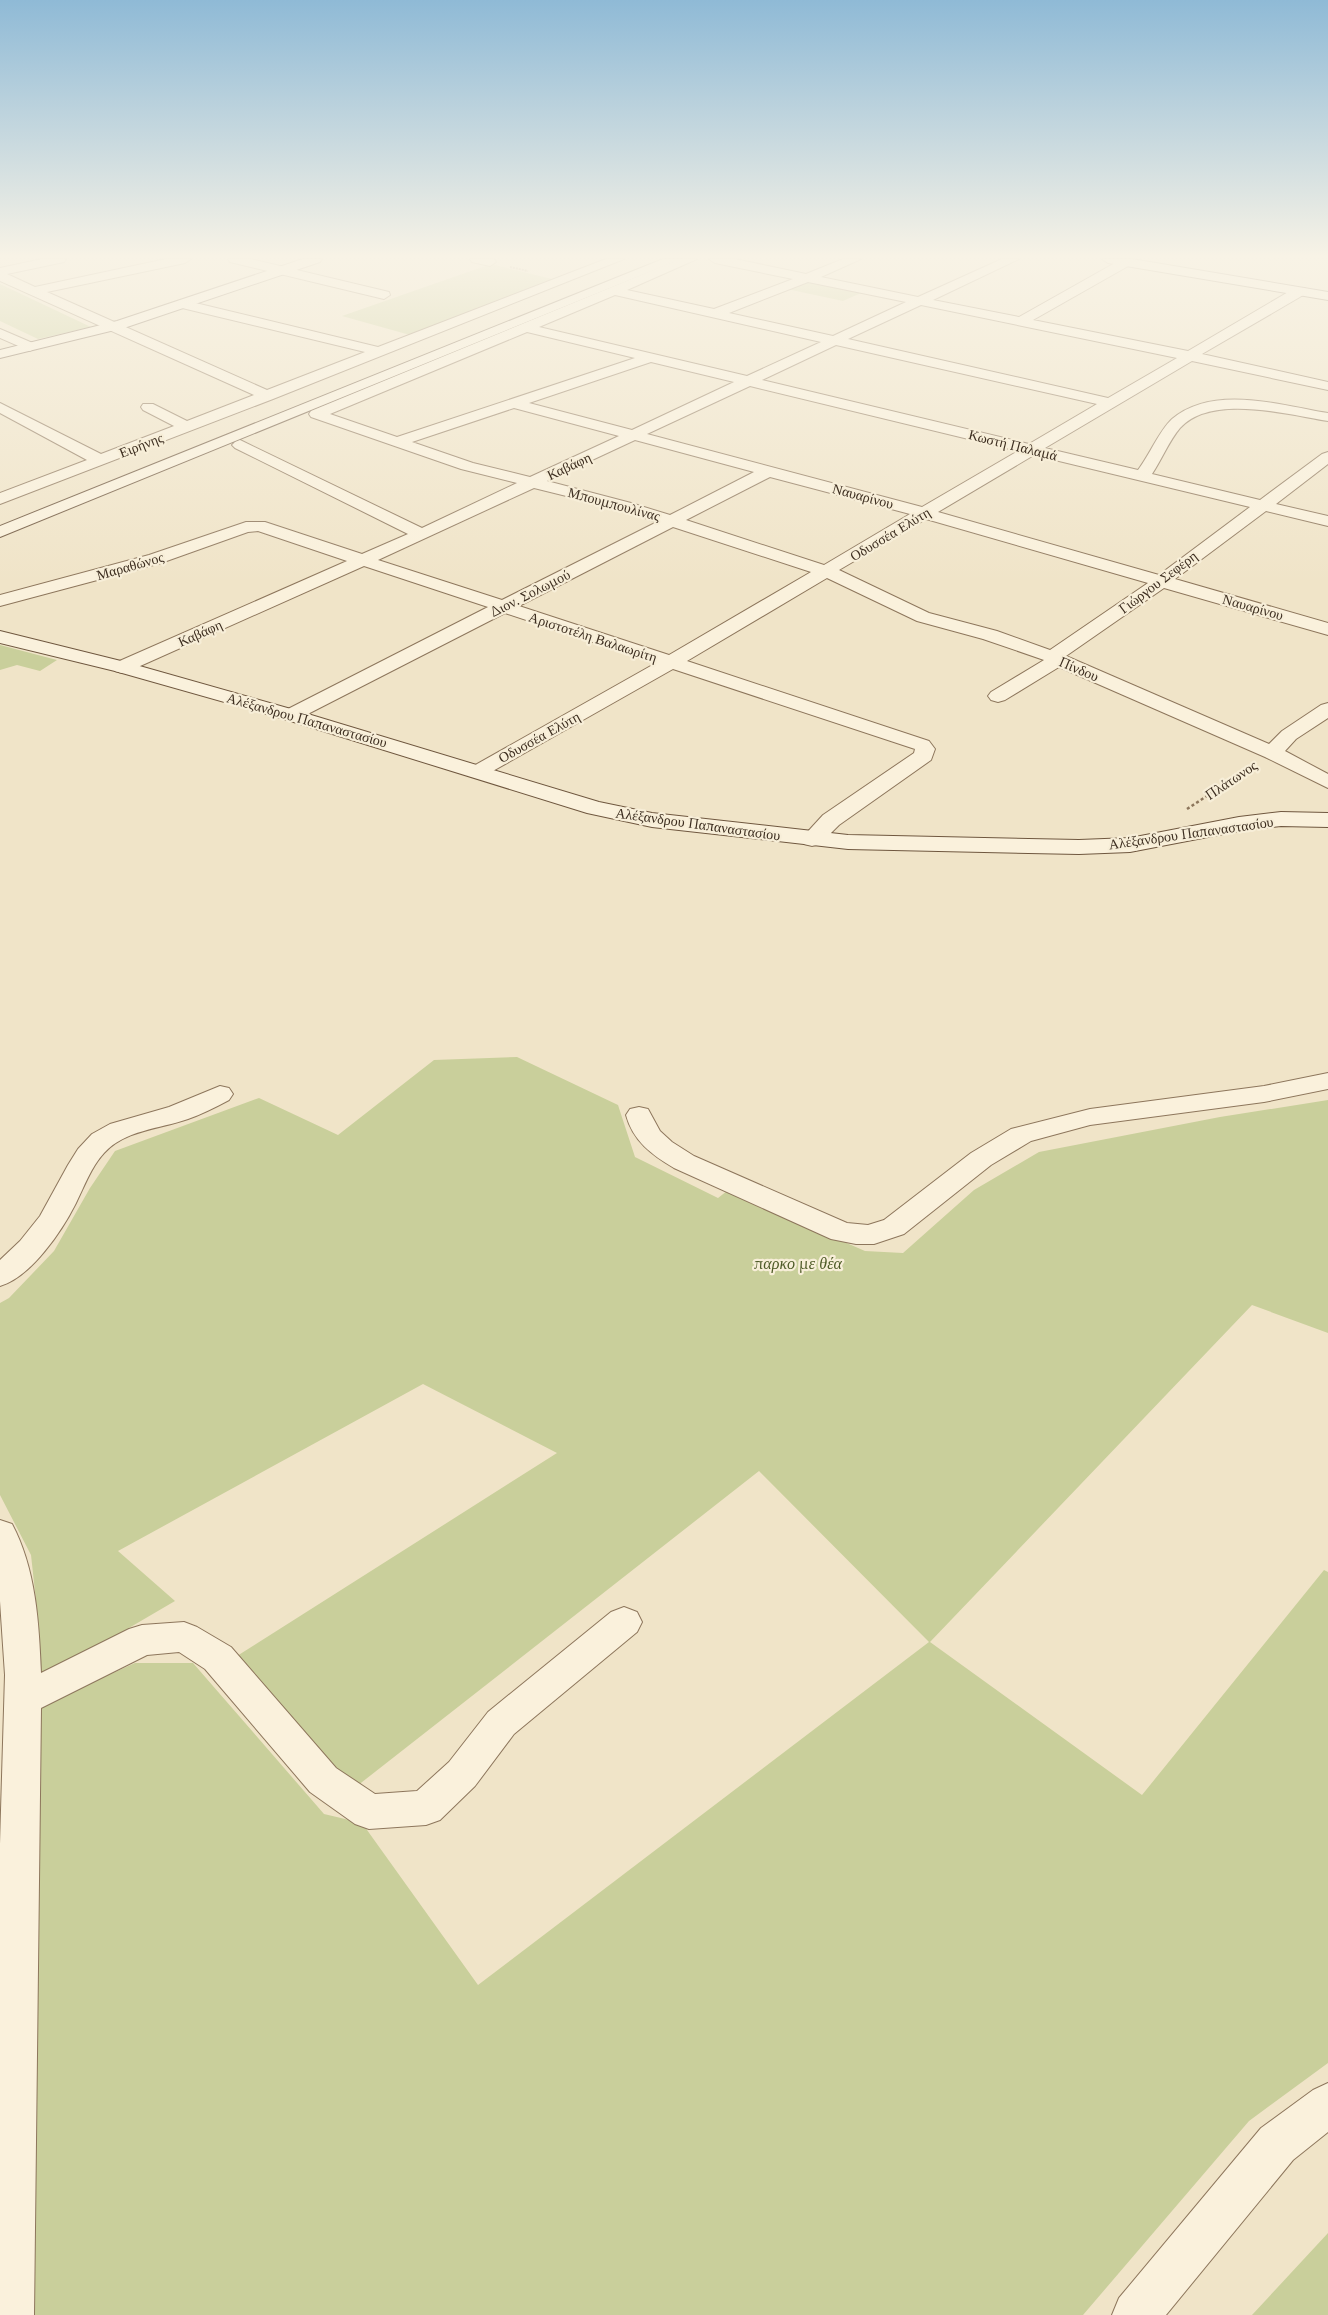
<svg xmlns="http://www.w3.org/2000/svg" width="1328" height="2315" font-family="Lora,serif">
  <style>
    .green { fill: #c9cf9b }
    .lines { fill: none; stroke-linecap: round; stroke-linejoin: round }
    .street-casing { stroke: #8d765c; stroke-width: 2 }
    .secondary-casing { stroke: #6f573f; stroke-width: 2 }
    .path-far1 { stroke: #8d765c; stroke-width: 2; stroke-dasharray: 2 1; stroke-linecap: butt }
    .path { stroke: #8d765c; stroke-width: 2.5; stroke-dasharray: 3 2.5; stroke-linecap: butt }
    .street { fill: #faf1dc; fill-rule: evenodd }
    .secondary { fill: #faf1dc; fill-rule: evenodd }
    .labels { text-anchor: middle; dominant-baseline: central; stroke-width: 4.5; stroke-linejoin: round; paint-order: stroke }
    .far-street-label { font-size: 14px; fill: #3d2e20; stroke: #f7eed8 }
    .park-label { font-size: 16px; font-style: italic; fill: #4d5a26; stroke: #f7eed8 }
  </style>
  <rect width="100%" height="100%" fill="#f0e4c8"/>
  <path class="green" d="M491,264L556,280L410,335L342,316Z
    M806,281L861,293L843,301L787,289Z
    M0,284L91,327L38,339L0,321Z
    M0,645L57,660L40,671L17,665L0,670Z
    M517,1057L618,1105L635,1157L718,1198L727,1191L865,1251L903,1253L974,1190L1039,1152L1220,1117L1328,1100V1333L1252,1305L930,1642L1142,1795L1324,1570L1328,1572V2063L1249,2121L1083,2315H30L37,1707L135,1663H193L324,1814L362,1823L478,1985L929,1642L759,1471L343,1797L237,1656L557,1453L423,1384L118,1551L175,1601L40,1680L39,1628L31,1555L0,1495V1303L9,1298L54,1251L90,1188L115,1151L259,1098L338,1135L434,1060Z
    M1328,2233V2315H1252Z"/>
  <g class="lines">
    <g class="street-casing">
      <path id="street" d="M42,259H66L64,262L7,274L35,287L166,259H191L185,263L47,292L267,390L365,352L178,307L176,304L178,301L183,300L378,347L606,259H624L273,399L0,504V493L87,460L0,413V403L101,454L174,426L143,410L141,407L143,404H153L187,421L254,395L0,281V268Z
        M228,259H251L389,292L390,295L384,299L230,262Z
        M470,259H494L496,262L490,266L472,262Z
        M680,259H697L627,290L714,309L793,279L715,263L709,259H735L806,274L843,259H861L821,277L918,297L1002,259H1019L933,300L1019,317L1122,259H1130L1132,262L1130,265L1033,320L1188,351L1295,288H1305L1306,291L1305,294L1202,354L1328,382V390L1192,361L1045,448L1138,470C1149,456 1159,431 1172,419C1213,384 1280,405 1328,413V421C1288,415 1212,393 1180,428C1169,441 1162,459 1152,474L1260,500L1322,454L1328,452V464L1276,504L1328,516V526L1266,511L1175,579L1328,623V635L1164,588L1066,656L1269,744L1282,731L1321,705L1328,703V718L1296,739L1285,751L1328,774V788L1265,757L1059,667L1005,700L998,702L991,700L988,696L991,692L1044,660L983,639L917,621L827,578L687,661L929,741L935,749L931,760L839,825L820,844L812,846L804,844L801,839L823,815L914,753L915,749L673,669L484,776L477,778L470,776L467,772L470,768L656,663L505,613L298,719L291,721L284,719L281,715L284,711L488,607L364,566L129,671L122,673L115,671L112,667L115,663L347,561L258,531L248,532L161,563L0,606V595L149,555L246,522H265L362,554L408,534L235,448L232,445L235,442L240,440L422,528L517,483L461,469L311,417L309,414L311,411ZM808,282L906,302L833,336L729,313ZM615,295L821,342L747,376L539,327ZM921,305L1177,358L1108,398L848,339ZM527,332L635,358L397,437L330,414ZM836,345L1097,404L1029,444L762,380ZM651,362L734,382L632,430L529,403ZM750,386L1018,451L922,507L647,434ZM514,408L619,436L530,477L473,463L412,442ZM635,440L754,472L670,515L631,503L547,481ZM1034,455L1250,507L1159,575L938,512ZM770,477L910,514L824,565L686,520ZM534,488L619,509L657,522L502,600L378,560ZM926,519L1148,583L1050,650L997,631L929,613L839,570ZM673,527L811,572L669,655L519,606Z
        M0,329L35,344L37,347L30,351L0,338Z
        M1328,1073V1089L1264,1102L1090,1125L1031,1141L991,1165L904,1234L874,1244H856L831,1239L674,1168C652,1155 633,1141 626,1115L630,1109L639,1107L648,1109L660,1131L672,1142L694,1156L847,1223L868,1225L884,1220L971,1153L1011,1129L1090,1109L1264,1086Z
        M220,1086L229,1088L233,1094L229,1100C216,1107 202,1114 188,1119C159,1129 125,1130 104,1153C91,1167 84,1187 76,1203C62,1231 31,1277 0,1286V1260L20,1241L40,1216L68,1165L78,1149L92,1134L110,1124L169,1107Z
        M0,1520L12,1524C36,1569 39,1623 41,1673L129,1629L142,1625L184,1622L197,1627L231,1647L336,1768L375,1794L417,1791L449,1762L488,1712L611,1612L624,1607L637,1612L642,1622L637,1632L514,1734L475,1786L440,1820L426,1825L369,1829L355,1824L310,1792L205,1669L179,1652L147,1655L41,1708L34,2315H0V1844L5,1675L0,1601Z
        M1328,2083V2132L1293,2160L1166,2315H1112L1119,2298L1261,2128L1313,2090Z"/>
    </g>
    <g class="secondary-casing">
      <path id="secondary" d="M303,259H322L320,262L127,327L0,358V350L117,321Z
        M663,259H681L0,537V526Z
        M1102,259H1132L1328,292V300L1108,263Z
        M0,631L129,663L298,711L599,802L652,813L848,835L1079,840L1130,838L1239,817L1281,812L1328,813V827L1281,826L1239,831L1130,852L1079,854L848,849L652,827L587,813L284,719L115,671L0,643Z"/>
    </g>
    <path class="path-far1" d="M510,267L528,271
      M1237,777L1249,769"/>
    <path class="path" d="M1187,809L1239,775"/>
    <use href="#street" class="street"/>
    <use href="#secondary" class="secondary"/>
  </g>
  <linearGradient id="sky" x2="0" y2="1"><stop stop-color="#8fbad6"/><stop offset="0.44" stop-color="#f8f3e6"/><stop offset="1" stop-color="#f8f3e6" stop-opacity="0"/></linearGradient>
  <rect width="1328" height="583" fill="url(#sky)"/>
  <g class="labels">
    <g class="far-street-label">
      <text transform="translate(141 445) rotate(-21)">Ειρήνης</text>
      <text transform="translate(1013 445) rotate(14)">Κωστή Παλαμά</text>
      <text transform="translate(569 466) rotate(-25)">Καβάφη</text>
      <text transform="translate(863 496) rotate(15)">Ναυαρίνου</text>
      <text transform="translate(614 504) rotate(15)">Μπουμπουλίνας</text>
      <text transform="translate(890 534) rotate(-31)">Οδυσσέα Ελύτη</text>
      <text transform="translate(130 566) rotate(-16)">Μαραθώνος</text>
      <text transform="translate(1158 582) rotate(-37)">Γιώργου Σεφέρη</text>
      <text transform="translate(530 593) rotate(-27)">Διον. Σολωμού</text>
      <text transform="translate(1253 607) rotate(16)">Ναυαρίνου</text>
      <text transform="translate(200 633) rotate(-24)">Καβάφη</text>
      <text transform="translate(593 637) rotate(18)">Αριστοτέλη Βαλαωρίτη</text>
      <text transform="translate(1079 669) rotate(23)">Πίνδου</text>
      <text transform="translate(307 720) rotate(16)">Αλέξανδρου Παπαναστασίου</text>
      <text transform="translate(539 737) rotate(-29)">Οδυσσέα Ελύτη</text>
      <text transform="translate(1231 780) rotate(-34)">Πλάτωνος</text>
      <text transform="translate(698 824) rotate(8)">Αλέξανδρου Παπαναστασίου</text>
      <text transform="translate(1191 833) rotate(-8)">Αλέξανδρου Παπαναστασίου</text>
    </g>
    <g class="park-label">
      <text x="798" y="1263">παρκο με θέα</text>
    </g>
  </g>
</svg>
